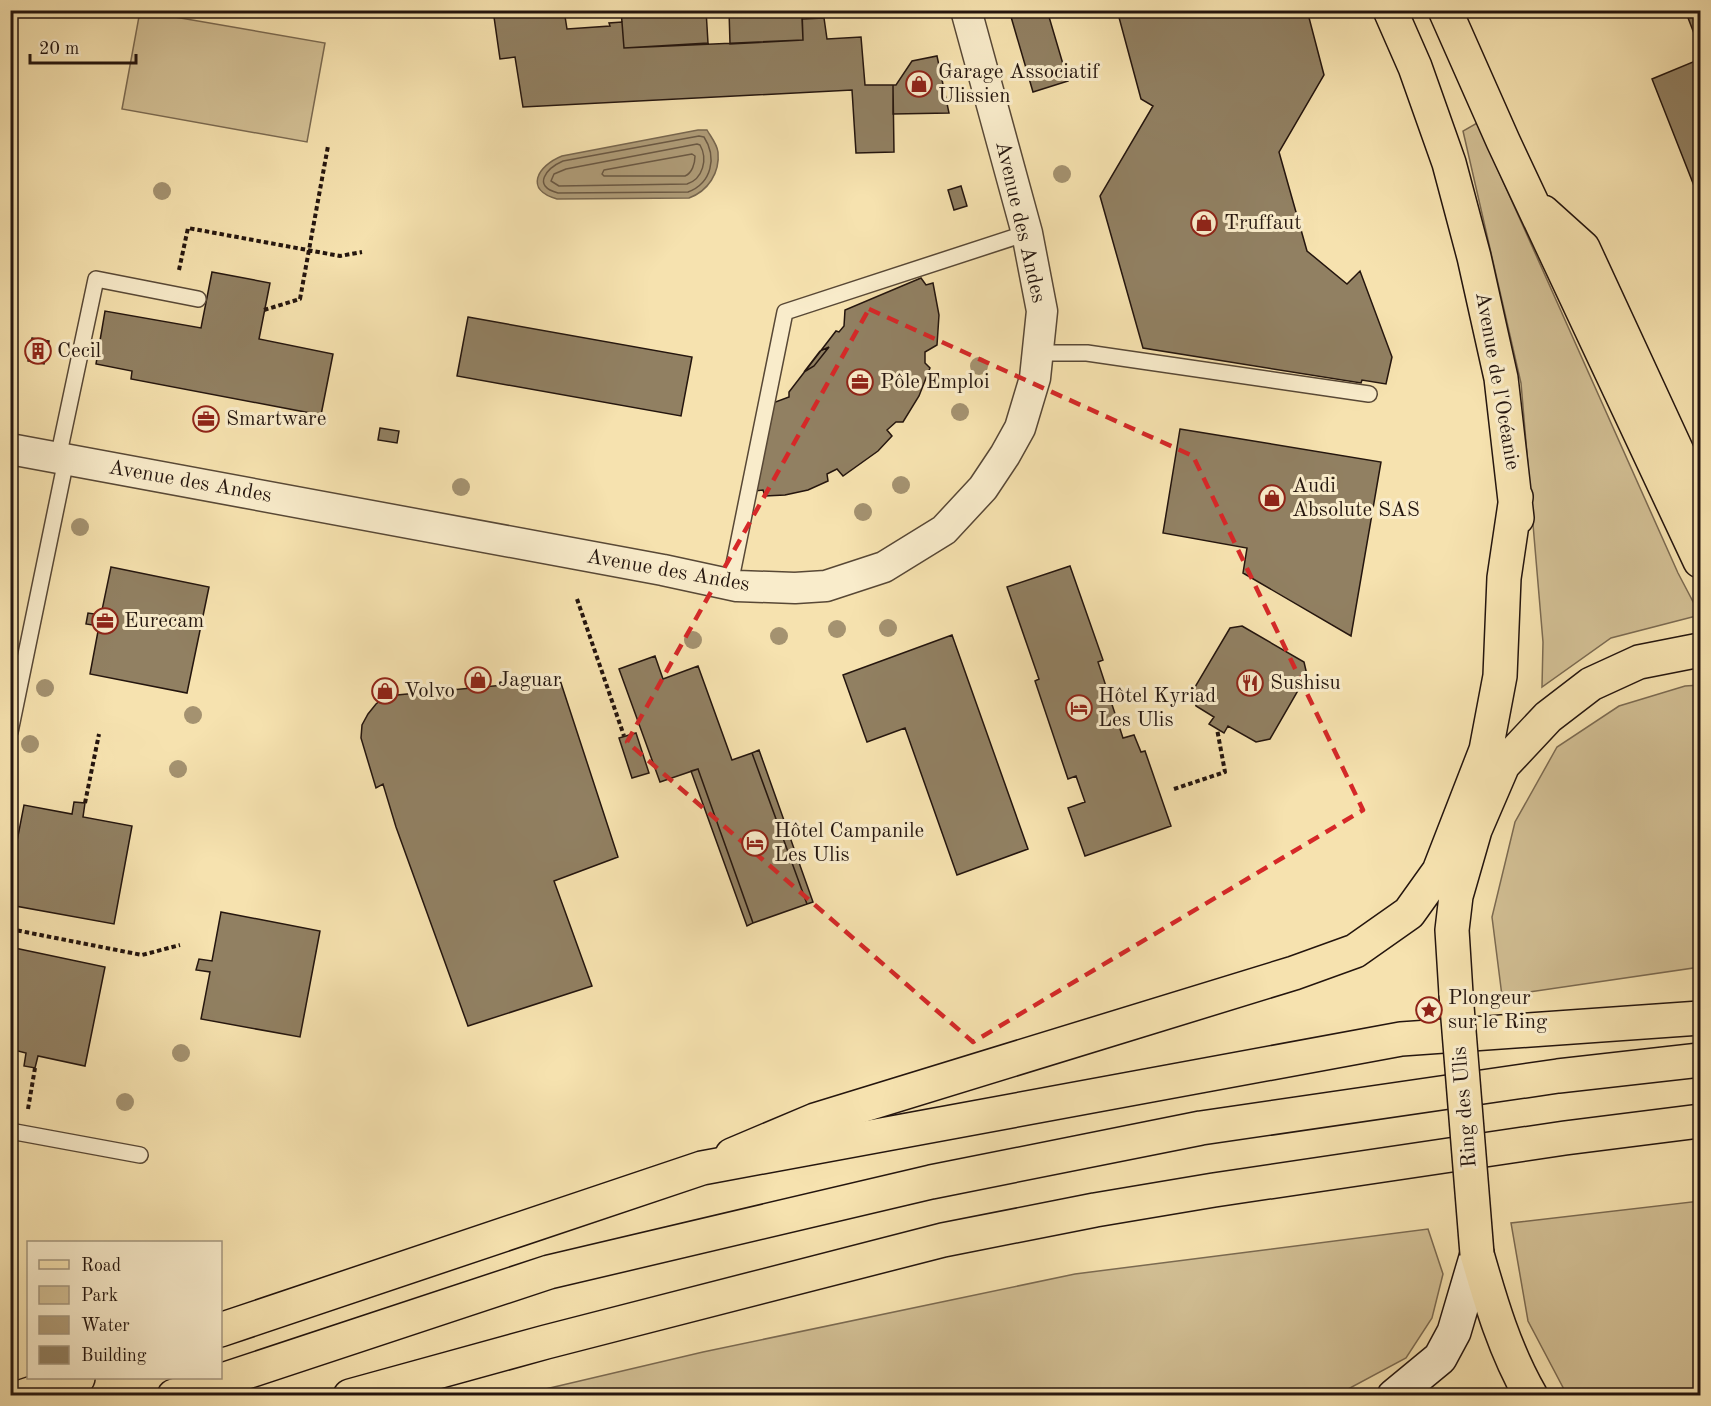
<svg xmlns="http://www.w3.org/2000/svg" width="1711" height="1406" font-family="'Old Standard TT',serif">
  <style>
    .green { fill: #d2bf94; stroke: #7b6a51; stroke-width: 1.5 }
    .water { fill: #af9c78; stroke: #77664e; stroke-width: 1.5 }
    .lines { fill: none; stroke-linecap: round; stroke-linejoin: round }
    .shore { stroke: #6a5843; stroke-width: 1.5 }
    .building { fill: #918062; stroke: #24150e; stroke-width: 1.5 }
    .service-casing { stroke: #584836; stroke-width: 18 }
    .minor-casing { stroke: #584836; stroke-width: 33 }
    .secondary-casing { stroke: #24150e; stroke-width: 36 }
    .primary-casing { stroke: #24150e; stroke-width: 36 }
    .trunk-casing { stroke: #24150e; stroke-width: 36 }
    .path { stroke: #24150e; stroke-width: 4; stroke-dasharray: 4.5 3; stroke-linecap: butt }
    .service { stroke: #f9eccb; stroke-width: 15 }
    .minor { stroke: #f9eccb; stroke-width: 30 }
    .secondary { stroke: #f9eccb; stroke-width: 33 }
    .primary { stroke: #f6e2af; stroke-width: 33 }
    .trunk { stroke: #f6e2af; stroke-width: 33 }
    .primary-bridge-casing { stroke: #24150e; stroke-width: 36; stroke-linecap: butt }
    .primary-bridge { stroke: #f6e2af; stroke-width: 33 }
    .tree { fill: #a49270 }
    .marked { fill: none; stroke: #d62828; stroke-width: 4.5; stroke-dasharray: 12 8; stroke-linejoin: round }
    .labels { text-anchor: middle; dominant-baseline: central; stroke-width: 6; stroke-linejoin: round; paint-order: stroke }
    .poi-label { font-size: 21px; fill: #24150e; stroke: #f9eccb; text-anchor: start }
    .street-label { font-size: 21px; fill: #24150e; stroke: #f9eccb }
  </style>
  <rect width="100%" height="100%" fill="#f6e2af"/>
  <filter id="stains"><feTurbulence type="fractalNoise" baseFrequency=".00333" numOctaves="4"/><feColorMatrix values="0 0 0 0 .2 0 0 0 0 .09 0 0 0 0 .02 0 0 0 .5 -.17"/></filter>
  <radialGradient id="worn" r=".72"><stop offset=".6" stop-color="#630" stop-opacity="0"/><stop offset="1" stop-color="#630" stop-opacity=".3"/></radialGradient>
  <path class="green" d="M140,11L325,43L307,142L122,109Z
    M1477,123L1678,573L1700,615L1611,638L1542,687L1543,642L1521,383L1463,131Z
    M1700,685V967L1502,996L1492,917L1515,822L1557,747L1619,706L1685,686Z
    M1700,1201V1395H1567L1528,1321L1511,1223Z
    M1428,1229L1443,1274L1432,1318L1406,1358L1337,1395H520L703,1352L1075,1274Z"/>
  <path class="water" d="M698,130H707C711,137 717,144 718,152C720,173 708,191 689,198L557,199C524,190 537,166 562,156Z"/>
  <g class="lines">
    <path class="shore" d="M699,136L704,137C717,157 712,183 688,192L558,193C531,186 547,168 563,161Z
      M697,144L700,145C708,159 703,179 687,184L559,186L551,181L554,174L566,169Z
      M692,154L695,156C695,164 692,173 685,176H604L602,174L604,170Z"/>
  </g>
  <path class="building" d="M493,10H564L567,29L610,26L609,23L622,22L624,48L803,40L802,19L824,18L827,39L861,37L865,85H893L894,152L856,153L852,90L523,107L515,57L500,59Z
    M621,10H706L708,43L624,48Z
    M729,10H802L803,40L730,44Z
    M1009,10H1047L1068,81L1033,92Z
    M1117,10H1307L1324,75L1279,152L1307,251L1347,284L1360,271L1392,357L1386,384L1362,380L1361,383L1143,348L1100,196L1153,106L1141,99Z
    M1685,10H1700V49Z
    M937,56L949,113L893,114V85H896L912,61Z
    M1700,59V201L1652,79Z
    M961,186L967,206L954,210L948,190Z
    M212,272L270,283L259,339L333,354L321,415L131,379L132,371L96,364L105,311L201,328Z
    M921,278L926,285L933,283L939,315L937,345L925,352V363L930,368L919,396L903,422H896L887,430L892,436L878,451L843,476L837,469L827,474L828,481L808,490L785,495L765,496L763,490L755,491L770,404L789,397V392L836,331L839,332L844,326L845,310Z
    M468,317L692,357L681,416L457,376Z
    M32,338L49,341L44,364L28,361Z
    M829,347L814,366L804,372L820,351Z
    M380,428L399,431L397,443L378,440Z
    M1180,429L1381,462L1351,636L1243,573L1247,548L1163,533Z
    M1070,566L1103,660L1098,662L1123,738L1134,735L1141,752L1145,751L1171,826L1085,856L1068,808L1085,802L1076,776L1068,779L1035,681L1039,679L1007,587Z
    M111,567L209,587L187,693L90,674L99,626L86,624L88,613L101,615Z
    M1242,626L1304,662L1307,675L1270,739L1256,742L1228,726L1224,733L1209,724L1214,717L1196,706L1192,692L1230,628Z
    M952,635L1028,849L957,875L905,728L867,742L843,675Z
    M655,656L663,679L698,666L732,760L752,753L807,904L753,923L698,769L660,782L619,669Z
    M560,680L618,857L554,881L592,986L468,1026L396,827L383,784L376,788L361,738L362,725L368,714L376,704L386,696Z
    M636,733L649,773L632,778L619,738Z
    M759,750L813,902L807,904L752,753Z
    M698,769L753,923L747,926L691,771Z
    M74,802L85,803L83,817L132,826L114,924L10,905V877L24,805L72,814Z
    M221,912L320,931L300,1037L201,1019L210,972L196,970L199,959L212,961Z
    M10,947L105,967L85,1066L38,1056L35,1068L24,1066L26,1053L10,1049Z"/>
  <g class="lines">
    <g class="service-casing">
      <path id="service" d="M1037,353H1087L1369,394
        M58,458L96,279L198,299
        M730,584L785,312L1027,233
        M10,732L66,460
        M10,1131L140,1155"/>
    </g>
    <g class="minor-casing">
      <path id="minor" d="M10,449L663,570L737,586L795,588L826,586L884,567L944,530L983,488L1005,455L1020,428L1035,378L1042,311L1027,233L966,10"/>
    </g>
    <g class="secondary-casing">
      <path id="secondary" d="M1394,1396L1440,1358L1454,1332L1477,1254"/>
    </g>
    <g class="primary-casing">
      <path id="primary" d="M1390,10L1415,67L1449,163L1474,257L1501,378L1517,518
        M1445,10L1503,141L1700,561
        M1543,212L1583,248L1700,501
        M1456,994L1452,930L1456,896L1475,830L1503,765L1548,717L1591,684L1639,662L1700,650
        M732,1155L815,1120L1294,973L1355,951L1409,913L1439,871L1486,750L1500,676L1504,578L1516,497
        M1477,1254C1491,1303 1505,1351 1531,1396"/>
    </g>
    <g class="trunk-casing">
      <path id="trunk" d="M220,1330L702,1168L1401,1039L1700,1018
        M24,1396L78,1378
        M174,1396L549,1272L931,1182L1201,1128L1558,1076L1700,1060
        M350,1396L546,1342L943,1240L1095,1210L1214,1190L1565,1138L1700,1121"/>
    </g>
    <path class="path" d="M179,270L188,228L340,256L362,252
      M264,310L300,299L328,146
      M577,599L624,736
      M1174,789L1225,772L1217,729
      M85,803L99,734
      M10,929L142,955L180,945
      M28,1109L35,1068"/>
    <use href="#service" class="service"/>
    <use href="#minor" class="minor"/>
    <use href="#secondary" class="secondary"/>
    <use href="#primary" class="primary"/>
    <use href="#trunk" class="trunk"/>
    <g class="primary-bridge-casing">
      <path id="primary-bridge" d="M1456,994L1477,1254"/>
    </g>
    <use href="#primary-bridge" class="primary-bridge"/>
  </g>
  <g class="tree">
    <circle cx="1062" cy="174" r="9"/>
    <circle cx="162" cy="191" r="9"/>
    <circle cx="979" cy="366" r="9"/>
    <circle cx="960" cy="412" r="9"/>
    <circle cx="901" cy="485" r="9"/>
    <circle cx="461" cy="487" r="9"/>
    <circle cx="863" cy="512" r="9"/>
    <circle cx="80" cy="527" r="9"/>
    <circle cx="888" cy="628" r="9"/>
    <circle cx="837" cy="629" r="9"/>
    <circle cx="779" cy="636" r="9"/>
    <circle cx="693" cy="640" r="9"/>
    <circle cx="45" cy="688" r="9"/>
    <circle cx="193" cy="715" r="9"/>
    <circle cx="30" cy="744" r="9"/>
    <circle cx="178" cy="769" r="9"/>
    <circle cx="181" cy="1053" r="9"/>
    <circle cx="125" cy="1102" r="9"/>
  </g>
  <path class="marked" d="M869,309L1193,456L1363,810L973,1042L627,742Z"/>
  <defs>
    <g id="shop-ring" transform="scale(1.35)"><circle r="9.5" fill="#f9eccb" stroke="#8f2418" stroke-width="1.5"/><path d="M-5-2.5h2.3a2.7 3.5 0 0 1 5.4 0H5L5.5 6h-11ZM-1.5-2.5h3a1.5 2.3 0 0 0-3 0Z" fill="#8f2418"/></g>
    <g id="building-ring" transform="scale(1.35)"><circle r="9.5" fill="#f9eccb" stroke="#8f2418" stroke-width="1.5"/><path d="M-4-6H4V6H1V3H-1V6H-4ZM-2.5-4.3h1.7v1.8h-1.7ZM.8-4.3h1.7v1.8H.8ZM-2.5-1h1.7V.8h-1.7ZM.8-1h1.7V.8H.8Z" fill="#8f2418"/></g>
    <g id="office-ring" transform="scale(1.35)"><circle r="9.5" fill="#f9eccb" stroke="#8f2418" stroke-width="1.5"/><path d="M-6-3h4V-5.5h4V-3h4V5H-6ZM-1-4.5V-3h2v-1.5ZM-6 0V1H6V0Z" fill="#8f2418"/></g>
    <g id="restaurant-ring" transform="scale(1.35)"><circle r="9.5" fill="#f9eccb" stroke="#8f2418" stroke-width="1.5"/><path d="M-5-6h1v4h1v-4h1v4h1v-4h1v5L-1.5 .5V6h-2V.5L-5-1ZM5-6V6H3V1.5H1.5Q1.5-4 5-6Z" fill="#8f2418"/></g>
    <g id="hotel-ring" transform="scale(1.35)"><circle r="9.5" fill="#f9eccb" stroke="#8f2418" stroke-width="1.5"/><path d="M-6-4.5h1.5V1H6V5H4.5V3h-9V5H-6ZM-4 0a1.8 1.8 0 1 1 3.6 0ZM.5 0V-2.5h3Q6-2.5 6 0Z" fill="#8f2418"/></g>
    <g id="sight-ring" transform="scale(1.35)"><circle r="9.5" fill="#f9eccb" stroke="#8f2418" stroke-width="1.5"/><path d="M0-6L1.8-2.2L6-1.7L2.9 1.2L3.7 5.4L0 3.3L-3.7 5.4L-2.9 1.2L-6-1.7L-1.8-2.2Z" fill="#8f2418"/></g>
  </defs>
  <g fill-rule="evenodd">
    <use href="#shop-ring" x="919" y="84"/>
    <use href="#shop-ring" x="1204" y="223"/>
    <use href="#building-ring" x="38" y="351"/>
    <use href="#office-ring" x="860" y="382"/>
    <use href="#office-ring" x="206" y="419"/>
    <use href="#shop-ring" x="1272" y="498"/>
    <use href="#office-ring" x="105" y="621"/>
    <use href="#shop-ring" x="478" y="680"/>
    <use href="#restaurant-ring" x="1250" y="683"/>
    <use href="#shop-ring" x="385" y="691"/>
    <use href="#hotel-ring" x="1079" y="708"/>
    <use href="#hotel-ring" x="755" y="843"/>
    <use href="#sight-ring" x="1429" y="1010"/>
  </g>
  <g class="labels">
    <g class="poi-label">
      <text x="938" y="72">Garage Associatif<tspan x="938" dy="24">Ulissien</tspan></text>
      <text x="1224" y="223">Truffaut</text>
      <text x="57" y="351">Cecil</text>
      <text x="880" y="382">Pôle Emploi</text>
      <text x="226" y="419">Smartware</text>
      <text x="1292" y="486">Audi<tspan x="1292" dy="24">Absolute SAS</tspan></text>
      <text x="124" y="621">Eurecam</text>
      <text x="498" y="680">Jaguar</text>
      <text x="1270" y="683">Sushisu</text>
      <text x="404" y="691">Volvo</text>
      <text x="1098" y="696">Hôtel Kyriad<tspan x="1098" dy="24">Les Ulis</tspan></text>
      <text x="774" y="831">Hôtel Campanile<tspan x="774" dy="24">Les Ulis</tspan></text>
      <text x="1448" y="998">Plongeur<tspan x="1448" dy="24">sur le Ring</tspan></text>
    </g>
    <g class="street-label">
      <text transform="translate(1020 222) rotate(77)">Avenue des Andes</text>
      <text transform="translate(1497 381) rotate(80)">Avenue de l'Océanie</text>
      <text transform="translate(190 482) rotate(10)">Avenue des Andes</text>
      <text transform="translate(668 571) rotate(10)">Avenue des Andes</text>
      <text transform="translate(1465 1107) rotate(-95)">Ring des Ulis</text>
    </g>
  </g>
  <rect width="1711" height="1406" fill="none" stroke="#f6e2af" stroke-width="36"/>
  <rect x="12" y="12" width="1687" height="1382" fill="none" stroke="#24150e" stroke-width="3"/>
  <rect x="18" y="18" width="1675" height="1370" fill="none" stroke="#24150e" stroke-width="1.5"/>
  <rect x="27" y="1241" width="195" height="138" fill="#f9eccb" stroke="#a4967f" stroke-width="1.5"/>
  <rect x="39" y="1260" width="30" height="9" fill="#f6e2af" stroke="#a4967f" stroke-width="1.5"/>
  <text x="81" y="1271" font-size="18" fill="#24150e">Road</text>
  <rect x="39" y="1286" width="30" height="18" fill="#d2bf94" stroke="#a4967f" stroke-width="1.5"/>
  <text x="81" y="1301" font-size="18" fill="#24150e">Park</text>
  <rect x="39" y="1316" width="30" height="18" fill="#af9c78" stroke="#a4967f" stroke-width="1.5"/>
  <text x="81" y="1331" font-size="18" fill="#24150e">Water</text>
  <rect x="39" y="1346" width="30" height="18" fill="#918062" stroke="#a4967f" stroke-width="1.5"/>
  <text x="81" y="1361" font-size="18" fill="#24150e">Building</text>
  <path d="M30 54v9h106v-9" fill="none" stroke="#24150e" stroke-width="3"/>
  <text x="39" y="54" font-size="18" fill="#24150e" stroke="#f9eccb" stroke-width="4.5" paint-order="stroke">20 m</text>
  <rect width="100%" height="100%" filter="url(#stains)"/>
  <rect width="100%" height="100%" fill="url(#worn)"/>
</svg>
